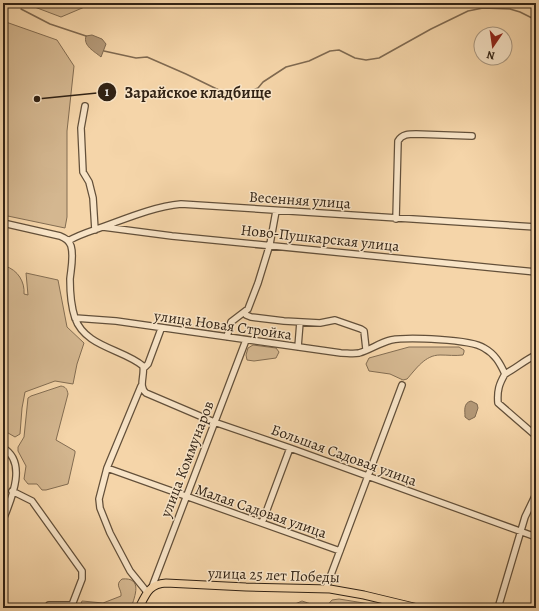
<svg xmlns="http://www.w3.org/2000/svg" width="539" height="611" font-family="Alegreya,serif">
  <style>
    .green { fill: #d4b790; stroke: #836d52 }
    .water { fill: #b39877; stroke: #7f6950 }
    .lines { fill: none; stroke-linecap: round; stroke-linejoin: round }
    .stream { stroke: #7f6950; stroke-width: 1.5 }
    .minor-casing { stroke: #63503a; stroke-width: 8 }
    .major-casing { stroke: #322315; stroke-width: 9 }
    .minor { stroke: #f8e4c7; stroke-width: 5.5 }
    .major { stroke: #f5d5a9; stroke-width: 7 }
    .labels { text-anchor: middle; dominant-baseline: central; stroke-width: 3; stroke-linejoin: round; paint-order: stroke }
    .street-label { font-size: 15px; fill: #322315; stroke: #f8e4c7 }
    .leader { fill: none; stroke: #322315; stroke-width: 1.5 }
    .callout-dot { fill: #322315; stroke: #f8e4c7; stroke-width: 1.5 }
    .mark-label { font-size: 12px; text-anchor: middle; font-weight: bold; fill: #fff }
    .callout-label { font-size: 16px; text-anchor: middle; font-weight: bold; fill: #322315; stroke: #f8e4c7; stroke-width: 3; stroke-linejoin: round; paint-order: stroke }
  </style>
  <rect width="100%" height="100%" fill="#f5d5a9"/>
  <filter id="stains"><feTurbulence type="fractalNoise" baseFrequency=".005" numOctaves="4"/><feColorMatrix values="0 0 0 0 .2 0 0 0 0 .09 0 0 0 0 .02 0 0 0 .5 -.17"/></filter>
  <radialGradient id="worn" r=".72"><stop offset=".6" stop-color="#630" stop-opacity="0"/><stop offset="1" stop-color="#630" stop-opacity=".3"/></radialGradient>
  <path class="green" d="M24,3H94L61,17Z
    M3,21L57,40L74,66L67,131V217L65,228L3,215Z
    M5,266C18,270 25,282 24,294L28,295L26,273L58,280L67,327L84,343L77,364L73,384L55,381L25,392L22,408L20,434L15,437L3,430V318L5,320L3,316V267Z
    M253,345L276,348L279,352L276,358L254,361L247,360L246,355L248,348Z
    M409,347H459L464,350V352L463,355C455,356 448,355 440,355C425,355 416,369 407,379L403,380L390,374L369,371L366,364L369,358Z
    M61,386C66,387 67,389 68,394L56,440L75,451V453L68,484L46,490H42L37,484H28L24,479L26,466L18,451V447L24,437L28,398L31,396Z
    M122,579C143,577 135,596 131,608H79L82,601L103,603L121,596C122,589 114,585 122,579Z
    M339,599L370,604L385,608H325L332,600Z
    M302,601C310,603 315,607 322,608H279L288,607Z"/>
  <path class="water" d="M92,35L102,39L106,44L101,57C94,51 83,46 86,36Z
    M471,401L477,404L478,408L475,417L469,420L465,417C465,411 463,403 471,401Z"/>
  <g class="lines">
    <path class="stream" d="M21,9L50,24L86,36
      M104,51L136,58L147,57L186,74L225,93L238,96L258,88L263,82L286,67L309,61L330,51L339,50L355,58L366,60L379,58L431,29L468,11L483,8L510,9L520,12L536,20"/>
    <g class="minor-casing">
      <path id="minor" d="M85,106L81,128L83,172L89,182L93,198L95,230
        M396,219L398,141C402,134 409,134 416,134L472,136
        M3,223L60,236C65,238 69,240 71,246C74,256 71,269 70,279C70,292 71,306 75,318C85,347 123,349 143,366C145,376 138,386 146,393L214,422L290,448L536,537
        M103,227L172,236L536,272
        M68,241C77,236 85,233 94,230C123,220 151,207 181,204L536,227
        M245,312L246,315L251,317L284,321L320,323L335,320L361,329L364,331L366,349
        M75,318L116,321L341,353C347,353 353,354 359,353C370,350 379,343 391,340C407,337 471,339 484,348C495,354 500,363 505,374
        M227,337L231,322L248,309L258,283L270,244L276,211
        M298,347L300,322
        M143,366L145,367L148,364L161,329
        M505,374C499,384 497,391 498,403L536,436
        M505,374C516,368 525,360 536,355
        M141,386L107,468L99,499L100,508L110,533L130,571L147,592
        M3,448C28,462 11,500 3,520
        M107,468L340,551
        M12,491L32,501L82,571V579L72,605
        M262,523L290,448
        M152,587L246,340
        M326,588L402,385
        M49,605H72
        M498,608L525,517L536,494"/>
    </g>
    <g class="major-casing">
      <path id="major" d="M139,608C146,594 149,584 166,583L246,587L330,589L364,595L418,608"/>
    </g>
    <use href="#minor" class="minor"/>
    <use href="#major" class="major"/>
  </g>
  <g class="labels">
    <g class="street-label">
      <text transform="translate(300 200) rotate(4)">Весенняя улица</text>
      <text transform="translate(320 238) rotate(6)">Ново-Пушкарская улица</text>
      <text transform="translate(223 325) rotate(8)">улица Новая Стройка</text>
      <text transform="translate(344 455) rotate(20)">Большая Садовая улица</text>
      <text transform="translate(187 459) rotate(-69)">улица Коммунаров</text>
      <text transform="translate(261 511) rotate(19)">Малая Садовая улица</text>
      <text transform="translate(274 575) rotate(2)">улица 25 лет Победы</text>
    </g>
  </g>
  <path class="leader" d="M37 99L107 92"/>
  <g class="callout-dot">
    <circle cx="37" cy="99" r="4"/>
    <circle cx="107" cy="92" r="10"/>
  </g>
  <g class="mark-label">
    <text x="107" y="96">1</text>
  </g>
  <g class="callout-label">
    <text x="198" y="98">Зарайское кладбище</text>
  </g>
  <rect width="539" height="611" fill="none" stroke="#f5d5a9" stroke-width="16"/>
  <rect x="4" y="4" width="531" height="603" fill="none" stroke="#322315" stroke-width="2"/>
  <rect x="8" y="8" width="523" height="595" fill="none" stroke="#322315"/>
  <g transform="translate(493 46) rotate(193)"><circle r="19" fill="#f8e4c7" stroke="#a99780"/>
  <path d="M0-3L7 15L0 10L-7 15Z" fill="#8f2418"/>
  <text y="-6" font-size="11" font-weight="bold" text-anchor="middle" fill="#322315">N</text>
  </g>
  <rect width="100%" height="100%" filter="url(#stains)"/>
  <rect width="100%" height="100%" fill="url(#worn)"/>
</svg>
